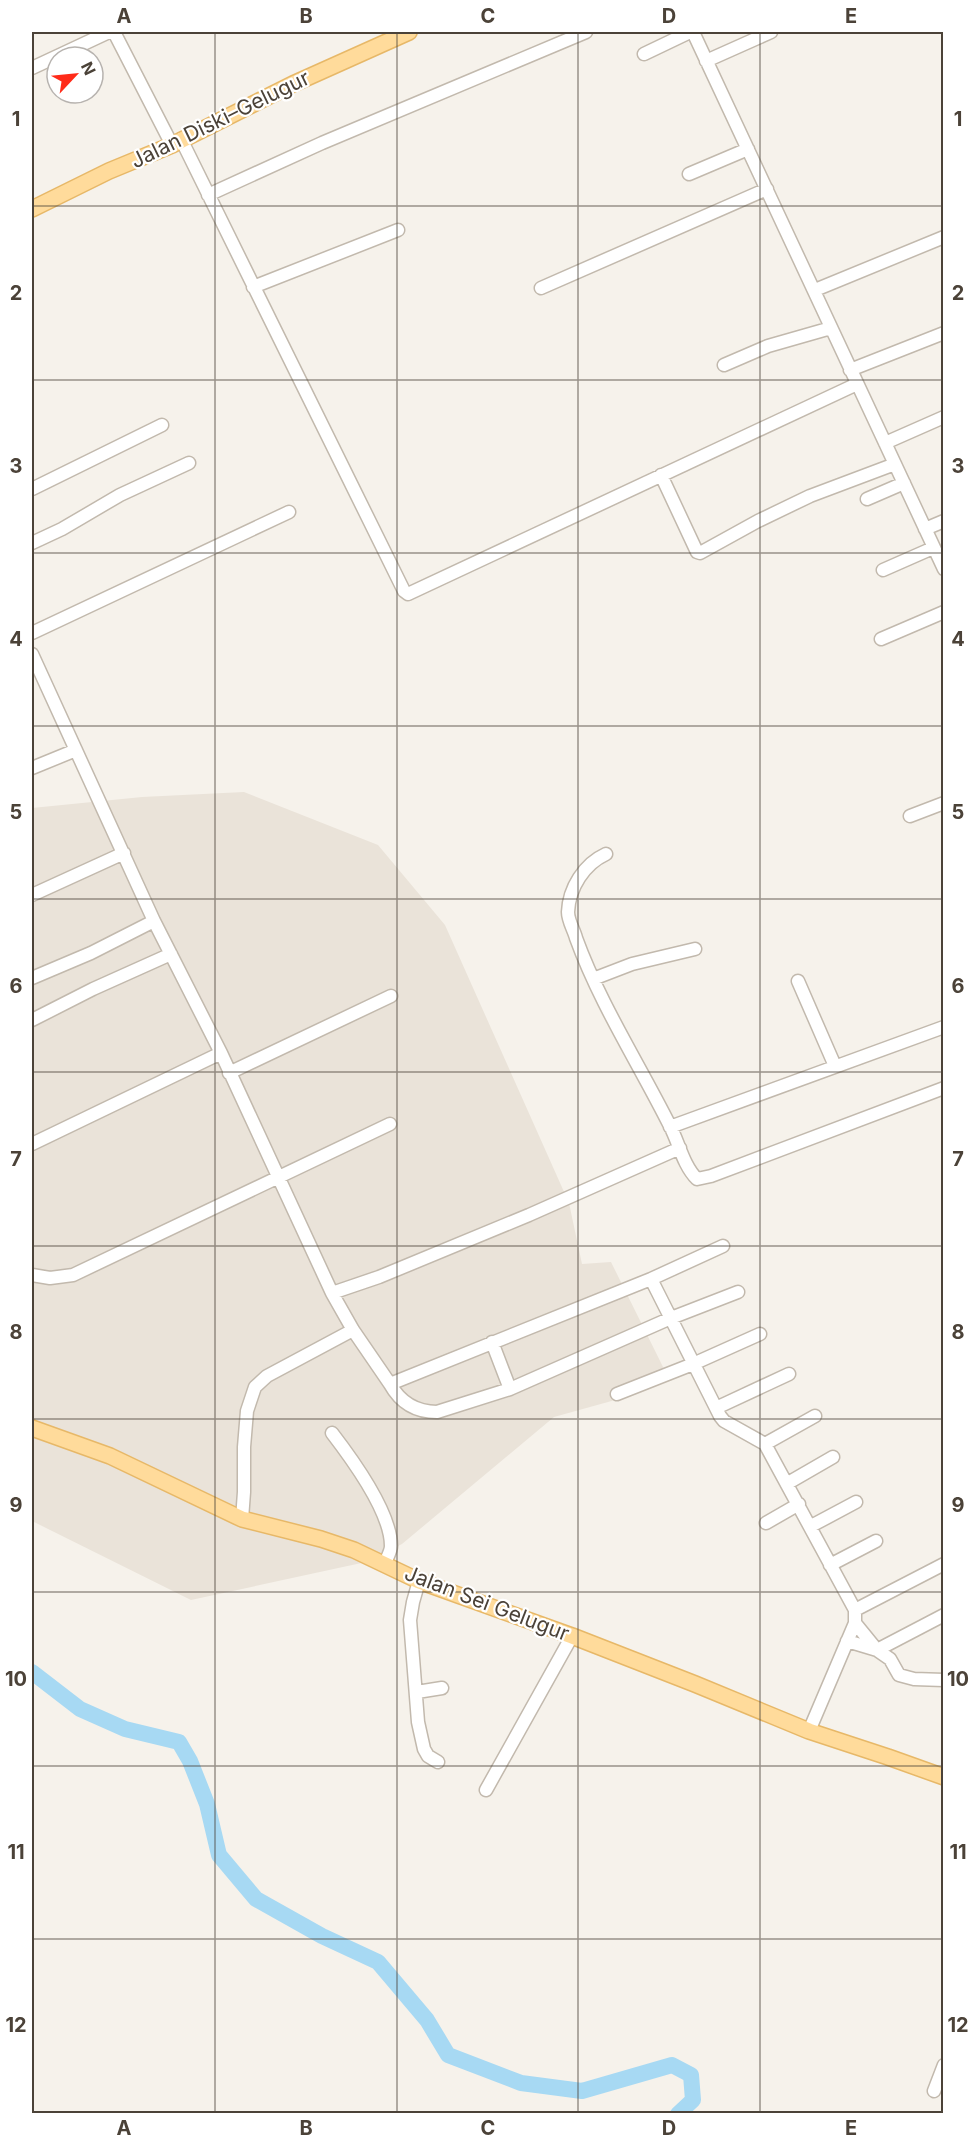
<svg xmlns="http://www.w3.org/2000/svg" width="975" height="2145" font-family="Inter,sans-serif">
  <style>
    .residential { fill: #eae3d9 }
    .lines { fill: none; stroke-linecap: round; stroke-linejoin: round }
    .river { stroke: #a7d9f3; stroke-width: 16 }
    .minor-casing { stroke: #c2b9ad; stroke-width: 15 }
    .major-casing { stroke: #e7b868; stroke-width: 18 }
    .minor { stroke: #fff; stroke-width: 12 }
    .major { stroke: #ffdb9b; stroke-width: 15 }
    .grid { fill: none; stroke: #4b4238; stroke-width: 1.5; stroke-opacity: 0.55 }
    .labels { text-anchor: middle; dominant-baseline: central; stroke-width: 4.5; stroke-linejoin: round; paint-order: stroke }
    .street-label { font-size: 21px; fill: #4b4238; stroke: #fff }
    .neatline { fill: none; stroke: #4b4238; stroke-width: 2 }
    .grid-label { font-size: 20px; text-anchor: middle; font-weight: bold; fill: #4b4238 }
  </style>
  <rect width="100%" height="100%" fill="#f6f2eb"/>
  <path class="residential" d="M244,792L378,845L445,925L569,1203L582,1264L611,1262L668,1377L626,1397L554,1417L402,1544L366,1562L191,1600L32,1521V808L142,797Z"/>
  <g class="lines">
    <path class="river" d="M32,1672L80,1709L125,1729L179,1742L190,1761L207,1804L219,1855L256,1899L322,1936L378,1962L427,2020L448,2055L521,2083L582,2091L672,2065L691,2075L693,2100L678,2114"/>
    <g class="minor-casing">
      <path id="minor" d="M114,32L172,145
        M693,32L944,569
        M644,54L690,32
        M706,61L771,32
        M32,68L109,32
        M181,139L404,591L408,594L857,384
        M689,174L748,149
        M208,195L322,143L586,32
        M253,287L398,230
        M541,288L767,189
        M815,290L944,237
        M724,365L768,346L831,328
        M850,370L944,333
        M885,443L944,417
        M661,475L697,552L700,553L758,521L810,496L895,464
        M32,489L162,425
        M867,499L904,483
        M925,529L944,521
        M32,543L62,529L120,495L189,463
        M883,570L933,548
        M32,633L289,512
        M881,639L944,612
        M32,654L154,921L221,1053L332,1293L353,1330L390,1384L651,1279L723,1246
        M32,768L76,750
        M910,816L944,803
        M606,854C584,864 569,888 568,912C568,921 574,930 576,938C600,1004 639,1064 670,1126C679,1143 683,1165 697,1179L711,1176L944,1088
        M32,895L124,853
        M32,978L91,953L154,921
        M593,979L632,964L695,949
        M798,981L835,1066
        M32,1020L93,989L171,954
        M229,1073L391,996
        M670,1127L944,1027
        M32,1144L221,1053
        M32,1275L50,1278L73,1275L390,1124
        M651,1279L720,1416L724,1421L765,1444L855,1610V1623L809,1731
        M332,1293L379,1277L529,1215L680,1148
        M492,1342L510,1389L671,1318L738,1292
        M390,1384C400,1402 416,1412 437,1412L510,1389
        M617,1394L693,1364L760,1334
        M716,1408L789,1374
        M332,1433C352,1459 391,1512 391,1546C391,1551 387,1558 385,1563
        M765,1444L815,1416
        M788,1483L833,1457
        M242,1519L244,1492V1447L247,1411L255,1387L267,1376L353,1330
        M766,1523L799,1504
        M811,1526L856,1502
        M830,1565L876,1541
        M419,1581L413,1602L410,1620L418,1722L424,1749L428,1756L438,1762
        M855,1610L944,1564
        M855,1623L877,1650L890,1659L899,1675L914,1679L944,1680
        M847,1641L877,1650L944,1615
        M417,1692L442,1688
        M486,1790L572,1636
        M934,2091L944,2065"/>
    </g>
    <g class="major-casing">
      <path id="major" d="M32,209L109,171L172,145L293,84L409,32
        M32,1428L110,1456L242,1519L321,1539L354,1550L419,1581L572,1636L695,1684L809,1731L888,1757L944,1777"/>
    </g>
    <use href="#minor" class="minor"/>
    <use href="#major" class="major"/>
  </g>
  <path class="grid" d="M215,32V2114M397,32V2114M578,32V2114M760,32V2114M32,206H944M32,380H944M32,553H944M32,726H944M32,899H944M32,1072H944M32,1246H944M32,1419H944M32,1592H944M32,1766H944M32,1939H944"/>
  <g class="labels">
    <g class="street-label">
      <text transform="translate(220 119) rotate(-26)">Jalan Diski–Gelugur</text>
      <text transform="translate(487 1603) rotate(21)">Jalan Sei Gelugur</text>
    </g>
  </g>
  <rect width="975" height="2145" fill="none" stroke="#ffffff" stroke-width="66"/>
  <g transform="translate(75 75) rotate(64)"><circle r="28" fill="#ffffff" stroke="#b7b3af" stroke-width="1.5"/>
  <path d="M0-4.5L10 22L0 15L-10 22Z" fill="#ff2b19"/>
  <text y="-9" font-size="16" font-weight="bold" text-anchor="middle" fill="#4b4238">N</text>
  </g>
  <rect x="33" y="33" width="909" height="2079" class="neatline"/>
  <g class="grid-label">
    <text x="124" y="23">A</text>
    <text x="306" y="23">B</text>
    <text x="488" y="23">C</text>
    <text x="669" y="23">D</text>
    <text x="851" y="23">E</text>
    <text x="16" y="126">1</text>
    <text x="958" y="126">1</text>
    <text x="16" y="300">2</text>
    <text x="958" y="300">2</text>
    <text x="16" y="473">3</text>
    <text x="958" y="473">3</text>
    <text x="16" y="646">4</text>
    <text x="958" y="646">4</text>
    <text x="16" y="819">5</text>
    <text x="958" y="819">5</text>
    <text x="16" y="993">6</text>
    <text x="958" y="993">6</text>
    <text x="16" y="1166">7</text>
    <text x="958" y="1166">7</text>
    <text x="16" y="1339">8</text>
    <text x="958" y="1339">8</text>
    <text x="16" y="1512">9</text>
    <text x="958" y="1512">9</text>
    <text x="16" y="1686">10</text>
    <text x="958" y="1686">10</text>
    <text x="16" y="1859">11</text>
    <text x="958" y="1859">11</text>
    <text x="16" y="2032">12</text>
    <text x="958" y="2032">12</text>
    <text x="124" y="2135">A</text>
    <text x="306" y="2135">B</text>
    <text x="488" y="2135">C</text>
    <text x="669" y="2135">D</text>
    <text x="851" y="2135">E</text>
  </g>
</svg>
